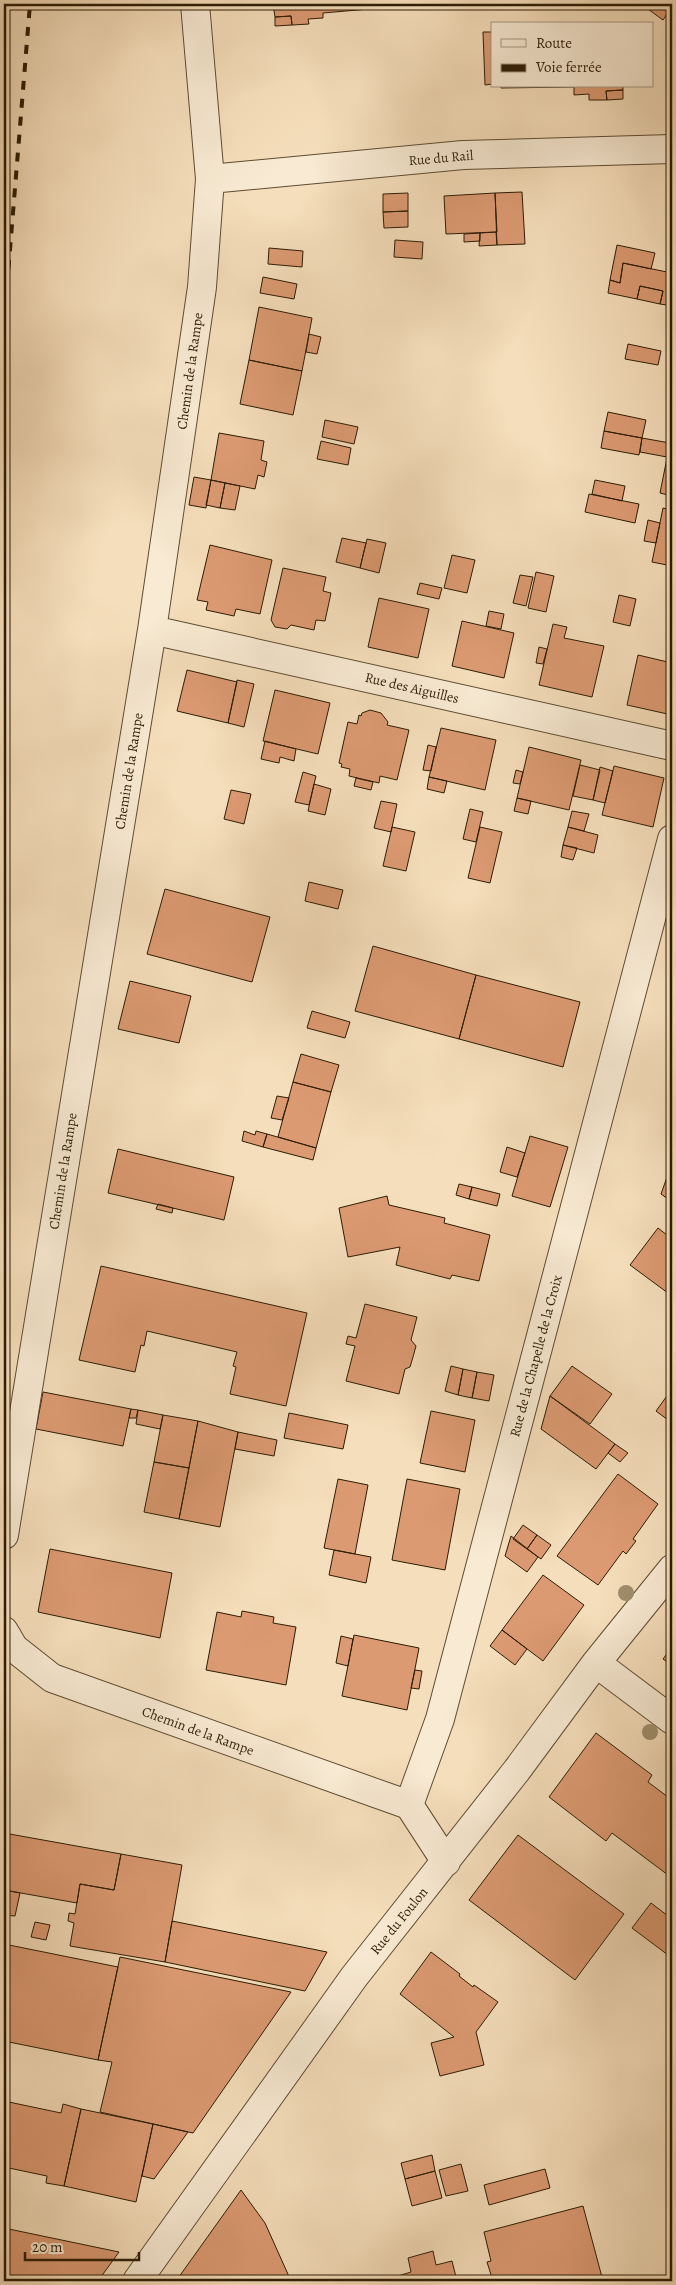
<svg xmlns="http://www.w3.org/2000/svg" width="676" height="2285" font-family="Alegreya,serif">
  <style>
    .building { fill: #dc9a72; stroke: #2c1c04 }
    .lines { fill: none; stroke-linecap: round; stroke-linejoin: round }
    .minor-casing { stroke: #5e4c32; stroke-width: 30 }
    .minor { stroke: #f8ead3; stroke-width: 28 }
    .rail { stroke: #2c1c04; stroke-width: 4; stroke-dasharray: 9 9; stroke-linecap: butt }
    .tree { fill: #9f8e6d }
    .labels { text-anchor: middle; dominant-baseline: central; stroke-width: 4.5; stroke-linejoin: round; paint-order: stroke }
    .street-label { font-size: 14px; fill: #2c1c04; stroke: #f8ead3 }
  </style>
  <rect width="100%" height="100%" fill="#f5debb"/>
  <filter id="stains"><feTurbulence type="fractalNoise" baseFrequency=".004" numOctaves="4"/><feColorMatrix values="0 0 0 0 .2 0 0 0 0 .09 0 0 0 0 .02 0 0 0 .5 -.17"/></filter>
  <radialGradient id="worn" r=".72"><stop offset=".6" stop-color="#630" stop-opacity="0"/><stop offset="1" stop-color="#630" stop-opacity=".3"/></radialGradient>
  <path class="building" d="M273,4H392V7L323,13V18L308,19L309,24L292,25L291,16L275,17Z
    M392,4H417V6L392,7Z
    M641,4H672V7L663,20Z
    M291,16L292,25L275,26V17Z
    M483,32H492V84L485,85Z
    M501,86H623V90L606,91L607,100H589V94L574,95V87L501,88Z
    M623,90V99L607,100L606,91Z
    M522,192L525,244L497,245L495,193Z
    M408,193V211L383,212V194Z
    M495,193L497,232L446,234L444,196Z
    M408,211V227L384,228L383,212Z
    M496,232L497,245L479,246L480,233Z
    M480,233V241L464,242V234Z
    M395,240L423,242L422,259L394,257Z
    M617,245L655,253L651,269L623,263L620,283L610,280Z
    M269,248L303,251L302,267L268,264Z
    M623,263L672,273V306L660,304L663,291L640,286L637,299L608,293L610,280L620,283Z
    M263,277L297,284L294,299L260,293Z
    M640,286L663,291L660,304L637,299Z
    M259,307L312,318L302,371L249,360Z
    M309,334L321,337L317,354L306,352Z
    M628,344L661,351L658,365L625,359Z
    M249,360L302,371L293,415L240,404Z
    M608,412L646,420L642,438L604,431Z
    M325,420L358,427L354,444L322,437Z
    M604,431L642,438L639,455L601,448Z
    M219,433L264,441L261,460L267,462L264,477L258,475L255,489L211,480Z
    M642,438L670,443L667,457L640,452Z
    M321,441L351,448L348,465L317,459Z
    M670,443L672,444V496L660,493Z
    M194,477L211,480L206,508L189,505Z
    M211,480L225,483L220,508L206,505Z
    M595,480L625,486L622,501L592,494Z
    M225,483L240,486L235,510L220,508Z
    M589,494L639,504L635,523L585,512Z
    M663,508L672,510V566L652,562Z
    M648,520L660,523L656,543L644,541Z
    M342,538L366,543L360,568L336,562Z
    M367,539L386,543L379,573L360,568Z
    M210,545L272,560L260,614L236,609L234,616L206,610L208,602L197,600Z
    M452,555L475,560L467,593L444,588Z
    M283,568L326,577L323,591L331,593L325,621L316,620L314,630L291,625L287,629L275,627L271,620Z
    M536,572L554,576L546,612L528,608Z
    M520,575L533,577L526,606L513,603Z
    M420,583L442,588L439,599L417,594Z
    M619,595L636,599L630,626L613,622Z
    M379,598L429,609L418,658L368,647Z
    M489,611L504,614L501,629L486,626Z
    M462,621L514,633L504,678L452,666Z
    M553,624L567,627L564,638L604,646L592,697L539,685Z
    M539,647L547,649L543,664L536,663Z
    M638,655L672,663V715L627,705Z
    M187,670L237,682L228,723L177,711Z
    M237,680L254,684L244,727L228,723Z
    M275,690L330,703L318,754L263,741Z
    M370,710L381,713L388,722L387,725L409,730L397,780L380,776L379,783L349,776L350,769L341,767L342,764L339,763L348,722L357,724L359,715L361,716L362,713Z
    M441,728L496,740L485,790L429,777Z
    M265,741L296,749L294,761L280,757L279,763L261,759Z
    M428,745L436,747L431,771L423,770Z
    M529,747L581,760L569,810L517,798Z
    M580,765L600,770L593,800L573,796Z
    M614,766L664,778L653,827L602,815Z
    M600,767L613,771L605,803L593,800Z
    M516,770L523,772L520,784L513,783Z
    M303,772L316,776L309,805L295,802Z
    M429,777L447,781L444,793L427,789Z
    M356,778L373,782L371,790L354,786Z
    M314,784L331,789L325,815L308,811Z
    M231,790L251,794L244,824L224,819Z
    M517,798L531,801L528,814L514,811Z
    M381,801L397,804L391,832L374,828Z
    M470,809L483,812L476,842L463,839Z
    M572,811L589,814L584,831L568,827Z
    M392,827L415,832L406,871L383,866Z
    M480,827L502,832L490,883L468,878Z
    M568,827L598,835L594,853L563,845Z
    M563,845L577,848L573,860L561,857Z
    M309,882L343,890L338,909L305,901Z
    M165,889L270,917L252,982L147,954Z
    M373,946L476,975L459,1039L355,1011Z
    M476,975L580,1002L563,1067L459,1039Z
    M130,981L191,996L179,1043L118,1029Z
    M312,1011L350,1022L345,1038L307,1028Z
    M301,1054L339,1065L331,1092L293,1082Z
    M293,1082L331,1092L316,1148L278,1137Z
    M277,1096L289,1098L282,1120L271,1118Z
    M244,1131L255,1135L256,1131L267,1134L263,1147L242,1141Z
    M267,1134L316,1148L313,1160L263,1147Z
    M530,1136L568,1147L550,1207L512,1196Z
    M507,1147L525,1153L517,1177L500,1172Z
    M118,1149L234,1177L224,1220L108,1193Z
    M672,1163V1202L661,1194Z
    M459,1184L472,1187L469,1199L456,1195Z
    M472,1187L500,1194L497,1206L469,1199Z
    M387,1196L389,1205L445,1218L444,1223L490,1235L479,1281L452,1275L450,1279L396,1265L400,1247L348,1257L339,1208Z
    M158,1204L173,1208L172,1213L156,1209Z
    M658,1228L672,1239V1296L630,1265Z
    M101,1266L307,1313L286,1406L230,1394L236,1367L233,1366L237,1352L147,1331L144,1346L141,1345L135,1372L79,1360Z
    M365,1304L417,1317L411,1340L416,1346L413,1357L410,1367L405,1369L399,1394L346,1381L355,1346L346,1344L348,1336L356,1338Z
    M451,1366L463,1369L458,1395L445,1391Z
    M572,1366L612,1394L590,1424L550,1396Z
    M463,1369L477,1372L472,1398L458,1395Z
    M477,1372L494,1375L489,1401L472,1398Z
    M672,1389V1423L656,1411Z
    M43,1392L131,1409L123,1446L36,1429Z
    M550,1396L615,1444L596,1469L541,1429Z
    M131,1409L138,1410L136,1418H129Z
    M138,1410L163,1415L160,1429L136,1424Z
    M431,1411L475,1420L465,1472L420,1463Z
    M289,1413L348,1425L343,1449L284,1438Z
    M163,1415L198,1421L189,1468L154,1462Z
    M198,1421L238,1432L220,1527L179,1519Z
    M238,1432L277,1440L274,1456L235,1449Z
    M615,1444L628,1453L620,1462L608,1453Z
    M154,1462L189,1468L179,1519L144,1512Z
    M618,1474L658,1504L633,1539L636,1541L626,1554L623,1551L598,1585L557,1556Z
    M338,1479L368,1485L355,1554L324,1548Z
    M407,1479L460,1489L445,1570L392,1560Z
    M523,1525L537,1535L527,1549L513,1539Z
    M537,1535L551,1545L541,1559L527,1549Z
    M511,1536L538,1557L527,1572L505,1556Z
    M50,1549L172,1573L160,1638L38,1612Z
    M334,1550L371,1557L366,1583L329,1575Z
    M543,1575L584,1605L543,1661L502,1630Z
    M242,1611L274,1617L273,1623L296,1627L286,1685L206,1670L217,1612L241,1617Z
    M502,1630L527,1649L515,1665L490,1646Z
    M354,1635L419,1648L407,1710L342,1696Z
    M341,1636L353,1639L348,1666L336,1663Z
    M672,1647V1665L663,1659Z
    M415,1670L422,1671L419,1689L411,1688Z
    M596,1733L652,1775L648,1782L672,1800V1878L612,1833L606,1841L549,1797Z
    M4,1833L121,1854L114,1890L80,1884L77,1903L4,1890Z
    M518,1835L624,1914L575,1980L469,1900Z
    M121,1854L182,1865L165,1962L70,1946L74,1923L68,1921L69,1913L75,1914L80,1884L114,1890Z
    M5,1890L20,1893L15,1916L4,1915Z
    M651,1903L672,1919V1958L632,1928Z
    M172,1921L327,1952L305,1991L165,1962Z
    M35,1922L50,1925L46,1940L31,1937Z
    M4,1944L118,1967L98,2060L4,2041Z
    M431,1952L460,1974L459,1976L473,1987L474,1985L498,2002L476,2032L484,2065L440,2076L431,2043L454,2037L400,1994Z
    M120,1957L291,1992L193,2133L100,2112L112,2062L98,2060Z
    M4,2101L61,2113L63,2104L81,2109L64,2186L46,2183L47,2176L4,2167Z
    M81,2109L153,2124L136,2202L64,2186Z
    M153,2124L188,2132L154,2179L142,2176Z
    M432,2155L435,2171L405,2179L401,2163Z
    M461,2164L468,2191L446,2196L439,2170Z
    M545,2169L550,2188L489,2205L484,2185Z
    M435,2171L442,2198L412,2206L405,2179Z
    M241,2190L265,2223L291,2281H176Z
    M583,2206L603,2281H493L487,2262L491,2261L484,2232Z
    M4,2228L119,2252L98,2281H4Z
    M433,2251L436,2265L452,2261L457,2281H399L398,2276L411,2272L408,2258Z"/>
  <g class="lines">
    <g class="minor-casing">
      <path id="minor" d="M210,179L463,155L672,149
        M152,630L672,746
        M4,1535L152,630L202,287L210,179L195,4
        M4,1631L14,1648L52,1678L409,1805
        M596,1663L672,1720
        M446,1862L409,1805L440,1719L672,839
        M137,2281L354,1977L517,1770L596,1663L672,1569"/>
    </g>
    <use href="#minor" class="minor"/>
    <path class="rail" d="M4,323L30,4"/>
  </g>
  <g class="tree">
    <circle cx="626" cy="1593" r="8"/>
    <circle cx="650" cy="1732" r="8"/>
  </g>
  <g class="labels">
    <g class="street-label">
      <text transform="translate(441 158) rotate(-5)">Rue du Rail</text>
      <text transform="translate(190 371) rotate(-82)">Chemin de la Rampe</text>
      <text transform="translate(412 688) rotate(13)">Rue des Aiguilles</text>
      <text transform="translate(129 771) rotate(-81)">Chemin de la Rampe</text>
      <text transform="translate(63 1171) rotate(-81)">Chemin de la Rampe</text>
      <text transform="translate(536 1356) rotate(-75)">Rue de la Chapelle de la Croix</text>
      <text transform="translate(198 1731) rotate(20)">Chemin de la Rampe</text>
      <text transform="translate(399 1921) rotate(-51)">Rue du Foulon</text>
    </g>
  </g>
  <rect width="676" height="2285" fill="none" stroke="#f5debb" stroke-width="20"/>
  <rect x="5" y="5" width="666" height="2275" fill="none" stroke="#2c1c04" stroke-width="2.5"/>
  <rect x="10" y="10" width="656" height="2265" fill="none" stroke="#2c1c04"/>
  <rect x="491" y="22" width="162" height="65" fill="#f8ead3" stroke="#a69880"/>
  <rect x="501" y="39" width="25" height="8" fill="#f8ead3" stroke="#a69880"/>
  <text x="536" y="48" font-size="15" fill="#2c1c04">Route</text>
  <rect x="501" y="64" width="25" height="8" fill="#2c1c04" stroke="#a69880"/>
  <text x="536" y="72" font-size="15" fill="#2c1c04">Voie ferrée</text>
  <path d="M25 2252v8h114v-8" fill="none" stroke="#2c1c04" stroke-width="2.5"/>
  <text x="32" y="2252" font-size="15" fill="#2c1c04" stroke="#f8ead3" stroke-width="4" paint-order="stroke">20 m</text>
  <rect width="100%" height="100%" filter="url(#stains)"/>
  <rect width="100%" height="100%" fill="url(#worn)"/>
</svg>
